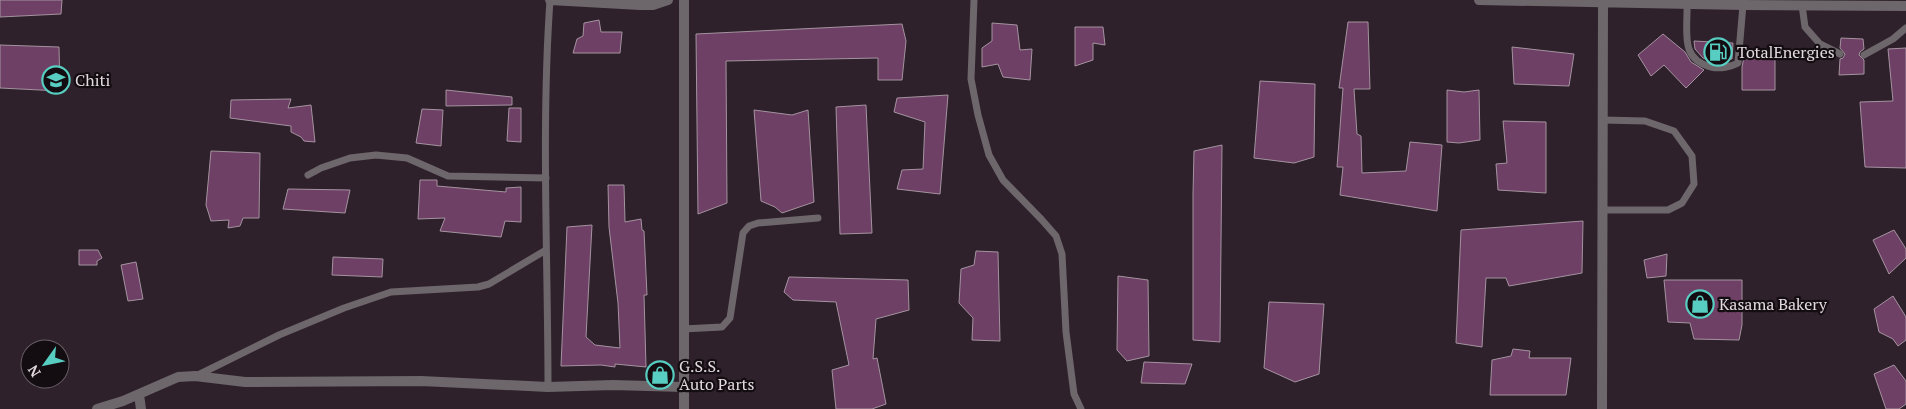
<svg xmlns="http://www.w3.org/2000/svg" width="1906" height="409" font-family="'PT Serif',serif">
  <style>
    .building { fill: #6f4065; stroke: #a493a0 }
    .lines { fill: none; stroke-linecap: round; stroke-linejoin: round }
    .service { stroke: #6d666b; stroke-width: 7 }
    .minor { stroke: #6d666b; stroke-width: 10 }
    .tertiary { stroke: #6d666b; stroke-width: 10 }
    .labels { text-anchor: middle; dominant-baseline: central; stroke-width: 4.5; stroke-linejoin: round; paint-order: stroke }
    .poi-label { font-size: 16px; fill: #e4dae1; stroke: #130d11; text-anchor: start }
  </style>
  <rect width="100%" height="100%" fill="#2e212b"/>
  <path class="building" d="M0,0H62L61,14L0,17Z
    M599,20L601,32H622L620,53H573L577,39L583,36L584,23Z
    M1348,22H1368L1370,89H1354L1357,134L1361,136L1362,173L1406,171L1410,142L1442,145L1437,211L1340,195L1343,167H1337L1343,88H1339Z
    M992,23L1017,25L1020,50L1032,49L1030,80L1003,77L998,64L982,67V48L992,41Z
    M902,24L906,41L902,80H878V58L726,61L727,203L698,214L696,34Z
    M1075,27H1103L1105,45L1093,43V60L1075,66Z
    M1663,34L1685,52L1691,62L1704,70L1686,88L1664,65L1651,76L1638,55Z
    M1841,38L1863,39L1864,49L1860,52L1859,55L1864,60V74L1839,75L1840,59L1843,58L1845,54L1840,48Z
    M1694,41L1733,43L1732,59L1717,58L1713,62L1703,58L1695,49Z
    M0,45L59,47L60,91L0,88Z
    M1512,47L1574,54L1569,86L1514,84Z
    M1906,48V168L1865,167L1860,102L1893,101L1888,49Z
    M1744,57H1775V90H1742V67Z
    M1260,81L1315,84L1314,157L1294,163L1254,158Z
    M446,90L512,97V105L446,106Z
    M1447,90L1464,92L1479,90L1480,140L1459,143L1447,142Z
    M948,95L940,194L897,189L902,170L923,169L925,122L894,112L897,98Z
    M291,99L288,108L311,105L315,142L304,141L301,137L291,132V126L230,118L231,100Z
    M866,105L872,233L840,234L836,107Z
    M509,108H521V142L507,141Z
    M422,109L443,110L441,146L416,143Z
    M754,110L792,115L808,110L814,202L782,213L775,207L761,201Z
    M1503,121L1546,122V193L1498,190L1496,164L1507,163Z
    M1222,145L1220,342L1193,340V194L1194,151Z
    M211,151L260,153L259,218H243L240,226L228,228L229,220L211,221L206,205Z
    M420,180H437V186L506,192V188L521,187V222L505,221L501,237L440,231L445,218L418,219Z
    M608,185H624L625,222L641,219L642,230L644,231L647,295H644L646,367L615,364V367L601,365L561,366L567,227L592,225L586,337L595,345L620,348L618,303L609,227Z
    M288,189L350,190L345,213L283,209Z
    M1583,221L1582,273L1509,286L1506,278H1486L1482,347L1456,343L1461,230Z
    M1894,230L1906,249V258L1889,274L1873,240Z
    M79,250H98L102,258L97,261V265H79Z
    M976,251L998,252L1000,341L972,340L973,318L959,303L961,269L974,265Z
    M1667,254L1666,276L1647,278L1644,260Z
    M333,257L383,259L382,277L332,275Z
    M136,262L143,299L128,301L121,265Z
    M1118,276L1148,280L1149,356L1127,361L1117,350Z
    M789,277L908,280L909,310L876,319L873,359L877,358L886,404L872,409H836L832,370L849,365L836,302L793,300L784,292Z
    M1664,280H1742V325L1739,340L1694,339L1690,323L1668,322Z
    M1893,296L1906,317V340L1898,346L1893,339L1879,332L1874,309Z
    M1269,302L1324,304L1319,374L1295,382L1264,368Z
    M1513,349L1530,351L1529,358H1571L1566,395H1490L1492,360L1511,356Z
    M1144,362L1192,364L1185,384L1141,383Z
    M1894,365L1906,381V404L1899,409H1886L1874,374Z"/>
  <g class="lines">
    <path class="service" d="M974,0L971,79L978,115L989,155L1003,180L1042,220L1056,236L1062,254L1066,332L1074,394L1081,409
      M1687,4C1688,31 1679,59 1711,67C1720,69 1731,67 1738,63L1743,5
      M1802,5L1805,27L1820,44L1840,54
      M1864,55L1893,39L1906,28
      M308,175L321,168L350,158L376,155L407,158L448,176L546,178
      M1602,210H1668L1682,203L1694,184L1692,156L1674,131L1645,121L1602,120
      M683,329L722,327L730,318L743,233L749,226L758,223L818,218
      M196,376L279,335L344,308L391,292L478,287L489,284L546,250
      M548,387C548,258 541,129 550,0"/>
    <path class="minor" d="M550,0L640,5H653L668,0
      M1479,0L1743,5L1906,6
      M139,395L141,409
      M97,409L123,401L178,377L195,376L245,382L421,381L548,387L613,385L683,387
      M1602,409L1603,3"/>
    <path class="tertiary" d="M684,409V0"/>
  </g>
  <defs>
    <g id="fuel-ring" transform="scale(1.4375)"><circle r="9.5" fill="#130d11" stroke="#57cec1" stroke-width="1.5"/><path d="M-5.5-6h7V0h2V4h1.3V-2.5L3-4.5l.8-.8L6-3V5H2.5V1h-1V6h-7ZM-4.2-4.7v3.2H.2V-4.7Z" fill="#57cec1"/></g>
    <g id="school-ring" transform="scale(1.4375)"><circle r="9.5" fill="#130d11" stroke="#57cec1" stroke-width="1.5"/><path d="M0-5L7-2L0 1L-7-2ZM-4 1L0 2.5L4 1V4Q0 6-4 4Z" fill="#57cec1"/></g>
    <g id="shop-ring" transform="scale(1.4375)"><circle r="9.5" fill="#130d11" stroke="#57cec1" stroke-width="1.5"/><path d="M-5-2.5h2.3a2.7 3.5 0 0 1 5.4 0H5L5.5 6h-11ZM-1.5-2.5h3a1.5 2.3 0 0 0-3 0Z" fill="#57cec1"/></g>
  </defs>
  <g fill-rule="evenodd">
    <use href="#fuel-ring" x="1718" y="52"/>
    <use href="#school-ring" x="56" y="80"/>
    <use href="#shop-ring" x="1700" y="304"/>
    <use href="#shop-ring" x="660" y="375"/>
  </g>
  <g class="labels">
    <g class="poi-label">
      <text x="1737" y="52">TotalEnergies</text>
      <text x="75" y="80">Chiti</text>
      <text x="1719" y="304">Kasama Bakery</text>
      <text x="679" y="366">G.S.S.<tspan x="679" dy="18">Auto Parts</tspan></text>
    </g>
  </g>
  <g transform="translate(45 364) rotate(237)"><circle r="24" fill="#130d11" stroke="#675f64"/>
  <path d="M0-4L9 19L0 12L-9 19Z" fill="#57cec1"/>
  <text y="-8" font-size="14" font-weight="bold" text-anchor="middle" fill="#e4dae1">N</text>
  </g>
</svg>
